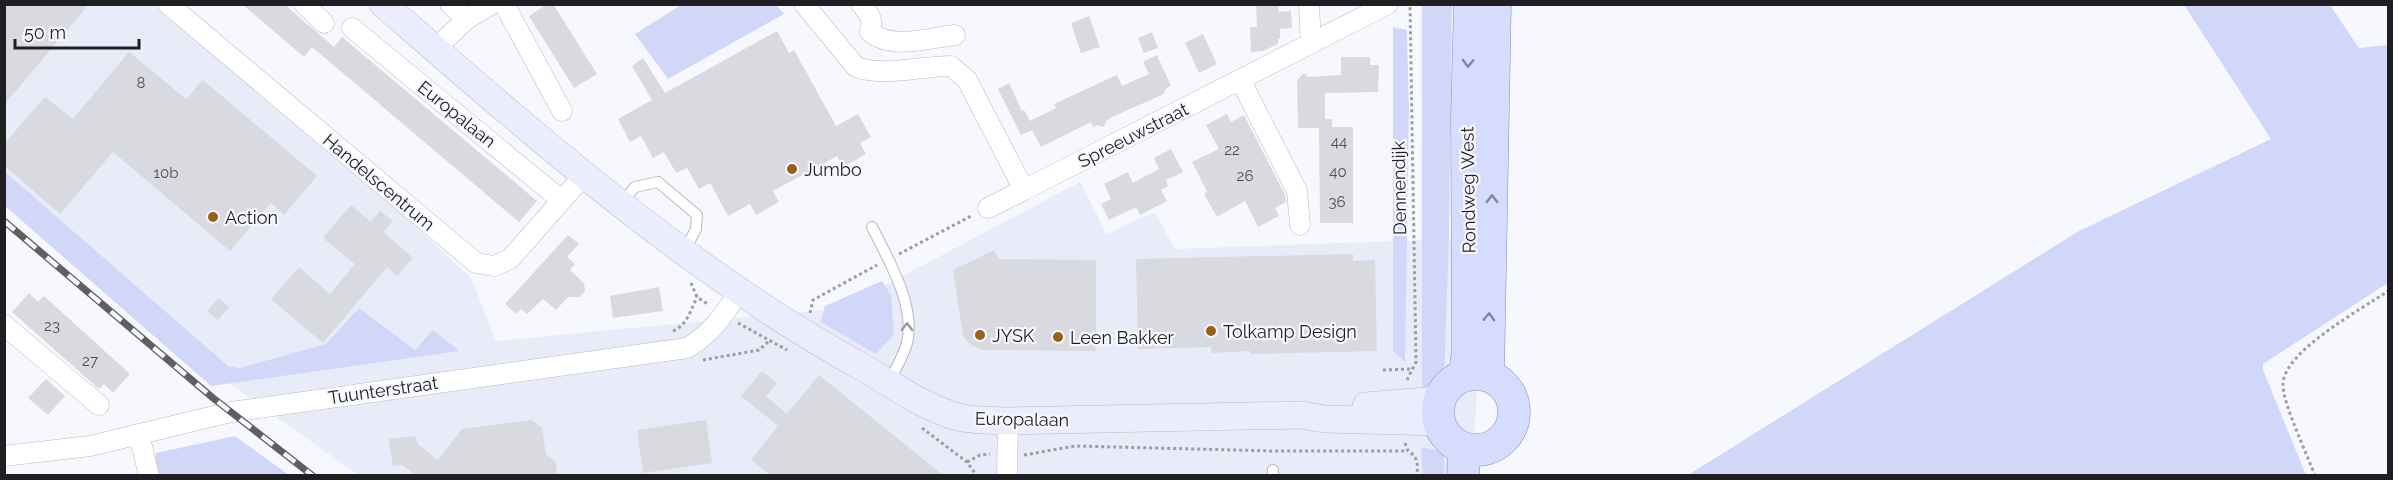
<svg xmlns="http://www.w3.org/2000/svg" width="2393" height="480" font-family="Raleway,sans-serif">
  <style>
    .built { fill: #e8ebf8 }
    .green { fill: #d1d7f8 }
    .building { fill: #d8dae0 }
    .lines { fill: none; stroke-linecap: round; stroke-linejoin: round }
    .lane-casing { stroke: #b9bac0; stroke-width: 12 }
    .street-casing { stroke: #b9bac0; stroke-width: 21 }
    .secondary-casing { stroke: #b9bac0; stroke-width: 28 }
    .primary-casing { stroke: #848ab0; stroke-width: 33 }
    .path { stroke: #9d9ea2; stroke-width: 3; stroke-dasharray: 3 3; stroke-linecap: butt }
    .lane { stroke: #fff; stroke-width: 10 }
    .street { stroke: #fff; stroke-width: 20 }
    .secondary { stroke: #ebedfe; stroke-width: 27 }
    .primary { stroke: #d6dcfe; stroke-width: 32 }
    .rail-casing { stroke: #5f5f63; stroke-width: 7 }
    .rail { stroke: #f7f8fe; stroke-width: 4.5; stroke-dasharray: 14; stroke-linecap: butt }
    .oneway { stroke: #84879b }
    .oneway2 { stroke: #9a9a9b }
    .poi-dot { fill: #976019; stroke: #f7f8fe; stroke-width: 2 }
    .labels { text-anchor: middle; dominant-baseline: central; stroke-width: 4.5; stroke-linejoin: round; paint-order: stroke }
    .number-label { font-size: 15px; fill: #4d4e51 }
    .street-label { font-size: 18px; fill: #1f1f21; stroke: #f7f8fe }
    .poi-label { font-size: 18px; fill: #1f1f21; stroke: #f7f8fe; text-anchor: start }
  </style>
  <rect width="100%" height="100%" fill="#f7f8fe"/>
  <path class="built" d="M178,4L471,278L496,341L842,308L1080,182L1106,234L1155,212L1175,249L1481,238L1476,413L1470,475H358L215,373L5,184V5Z"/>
  <path class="green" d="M681,5H776L784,14L668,79L635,34Z
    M1422,5H1452L1449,236L1444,379L1436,386L1422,390Z
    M2184,5H2330L2359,48L2388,45V283L2263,364V370L2306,475H1688L2079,231L2271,139Z
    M1393,27L1407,30V36L1409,108L1405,362L1393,351Z
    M4,171L228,366L240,368L326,344L359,308L415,350L433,330L459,351L211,386L5,206Z
    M882,281L891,295L894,334L876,354L821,322L825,306Z
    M235,436L289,475H159L155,461L156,453Z
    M1421,447L1444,452V475H1423Z"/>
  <path class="building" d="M4,4H89L4,105Z
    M242,4H284L334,47L342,37L537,201L519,222L312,47L304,57Z
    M547,4H553L597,74L574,88L529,16Z
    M1256,4H1278L1279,12L1291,11L1292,28L1280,29V39H1278V44L1263,51L1251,52L1250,27H1257Z
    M1089,16L1100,47L1081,53L1071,23Z
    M777,31L789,53L794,50L836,126L858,114L871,137L860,143L866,154L843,167L837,156L773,191L779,202L756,215L750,204L728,216L710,183L699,189L687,168L676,173L664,152L653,158L641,136L630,142L618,119L652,100L632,66L643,58L665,93Z
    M1152,32L1158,48L1144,53L1138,38Z
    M1203,34L1217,64L1199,73L1185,43Z
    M129,52L186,99L203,80L317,176L284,215L271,203L230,251L113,152L60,214L4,165V144L45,97L73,119Z
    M1157,55L1171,86L1166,88L1164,94L1110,118L1106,121L1104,127L1097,125L1093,127L1091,122L1041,147L1032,130L1021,135L998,89L1009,83L1022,111L1024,110L1030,121L1056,108L1054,104L1117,75L1122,86L1149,74L1143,62Z
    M1341,57H1370V65H1379L1378,92L1325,93V119H1332V127H1353V223H1320L1319,128H1298L1297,80L1304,73L1308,77L1341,75Z
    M1227,114L1231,122L1244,115L1285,195L1286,202L1275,208L1279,216L1258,227L1245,201L1217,217L1204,194L1207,192L1192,162L1219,149L1206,125Z
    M1171,149L1183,172L1166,180L1168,186L1161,190L1167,201L1140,215L1136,207L1109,220L1101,204L1111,199L1104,184L1128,172L1133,183L1159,169L1154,158Z
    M351,205L371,222L380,211L393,221L383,232L413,258L397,276L387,267L323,343L271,299L299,267L330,294L355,264L323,238Z
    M568,235L579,244L567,257L575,264L570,270L584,283L585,291L580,297H568L556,310L543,299L527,314L521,309L516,314L505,304Z
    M994,250L999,259L1096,260V351L982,350L969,344L963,335L953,270Z
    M1353,254V261L1375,260L1377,351L1250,354V351L1211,353V347L1138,349L1136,259Z
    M659,287L663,311L613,318L610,296Z
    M29,293L38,302L44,296L130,374L113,393L104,384L99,389L12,312Z
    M219,298L229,307L218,320L207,311Z
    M762,371L777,383L766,396L787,414L819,375L944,476H771L751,460L778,426L741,396Z
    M46,379L65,396L48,415L28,398Z
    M532,420L542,428L546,455L556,462L557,476H417L402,465L393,466L389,439L416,436L417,443L438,460L462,429Z
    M706,420L712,463L643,473L637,430Z"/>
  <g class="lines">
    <g class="lane-casing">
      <path id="lane" d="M621,203L635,187L658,182L697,215L696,229L685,250
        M872,227C888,259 916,305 907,343C903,357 896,369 889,381
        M1273,476V470"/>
    </g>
    <g class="street-casing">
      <path id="street" d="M168,4L476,263L494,266L510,259L585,174
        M304,4L324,23
        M450,4L467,19
        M504,4L562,111
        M804,4L856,67C884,77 921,66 951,66L967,80L1024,190L1388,4
        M861,4C869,14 874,19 870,32C892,50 929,38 955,35
        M1309,4L1311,44
        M352,28L561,200
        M435,49L467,19L492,4
        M1241,81L1297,191L1300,225
        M988,208L1024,190
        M4,325L99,405
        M139,434L149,476
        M4,456L90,446L231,412L687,348C712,333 723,316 739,292
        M1007,476L1008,421"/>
    </g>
    <g class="secondary-casing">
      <path id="secondary" d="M383,4C532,133 681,265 853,362C887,380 921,407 958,417C973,421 992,420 1008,421L1302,415L1324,419L1440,422
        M1366,406L1426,401L1442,397"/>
    </g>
    <g class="primary-casing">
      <path id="primary" d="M1438 412a38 38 0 1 1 76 0a38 38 0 1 1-76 0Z
        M1465,376L1468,349L1467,115L1470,4
        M1488,376L1495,4
        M1463,476L1464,448"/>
    </g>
    <path class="path" d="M899,254L973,215
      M691,283L697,297L709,305
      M810,313L813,300L877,265
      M738,323L787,350
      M673,331C687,325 691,310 697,297
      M703,360L759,350L769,341
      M1383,370L1411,369
      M1407,380L1416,362L1410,4
      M922,428L967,462L977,476
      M1405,443L1408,451C1418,457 1418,464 1417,476
      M1024,455L1075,446L1274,451H1408
      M967,462L980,455L990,454
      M2315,476C2308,456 2282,402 2283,384C2284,351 2362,309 2388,291"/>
    <use href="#lane" class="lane"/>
    <use href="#street" class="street"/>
    <use href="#secondary" class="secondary"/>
    <use href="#primary" class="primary"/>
    <g class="rail-casing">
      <path id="rail" d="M4,221L213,398L313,476"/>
    </g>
    <use href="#rail" class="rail"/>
  </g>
  <defs><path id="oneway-chevron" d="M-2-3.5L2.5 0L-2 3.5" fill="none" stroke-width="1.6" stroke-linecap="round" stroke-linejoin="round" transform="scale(1.5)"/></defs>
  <g class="oneway">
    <use href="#oneway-chevron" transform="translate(1468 63) rotate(92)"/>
    <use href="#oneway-chevron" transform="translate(1492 199) rotate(-90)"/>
    <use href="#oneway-chevron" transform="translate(1489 317) rotate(-88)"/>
  </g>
  <use class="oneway2" href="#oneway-chevron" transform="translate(907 327) rotate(-89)"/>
  <g class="poi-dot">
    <circle cx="792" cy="169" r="6"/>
    <circle cx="213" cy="217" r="6"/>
    <circle cx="1211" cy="331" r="6"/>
    <circle cx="980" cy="335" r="6"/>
    <circle cx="1058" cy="337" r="6"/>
  </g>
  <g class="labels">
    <g class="number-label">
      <text x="141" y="83">8</text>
      <text x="1339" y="142">44</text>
      <text x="1232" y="150">22</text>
      <text x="1338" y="172">40</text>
      <text x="166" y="173">10b</text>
      <text x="1245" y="176">26</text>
      <text x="1337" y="202">36</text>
      <text x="52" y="326">23</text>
      <text x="90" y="361">27</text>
    </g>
    <g class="street-label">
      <text transform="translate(457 114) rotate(39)">Europalaan</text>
      <text transform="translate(1133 135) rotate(-27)">Spreeuwstraat</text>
      <text transform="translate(379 182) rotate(40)">Handelscentrum</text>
      <text transform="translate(1399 188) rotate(-91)">Dennendijk</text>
      <text transform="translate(1468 190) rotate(-91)">Rondweg West</text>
      <text transform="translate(383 390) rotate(-8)">Tuunterstraat</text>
      <text transform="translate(1022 419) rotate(1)">Europalaan</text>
    </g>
    <g class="poi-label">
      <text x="804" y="169">Jumbo</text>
      <text x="225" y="217">Action</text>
      <text x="1223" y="331">Tolkamp Design</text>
      <text x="992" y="335">JYSK</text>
      <text x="1070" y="337">Leen Bakker</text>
    </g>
  </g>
  <rect width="2393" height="480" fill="none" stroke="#1f1f21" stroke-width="12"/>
  <path d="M15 39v9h124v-9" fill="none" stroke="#1f1f21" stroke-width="3"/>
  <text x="24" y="39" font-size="18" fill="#1f1f21" stroke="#f7f8fe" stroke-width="4.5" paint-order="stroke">50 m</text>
</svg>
